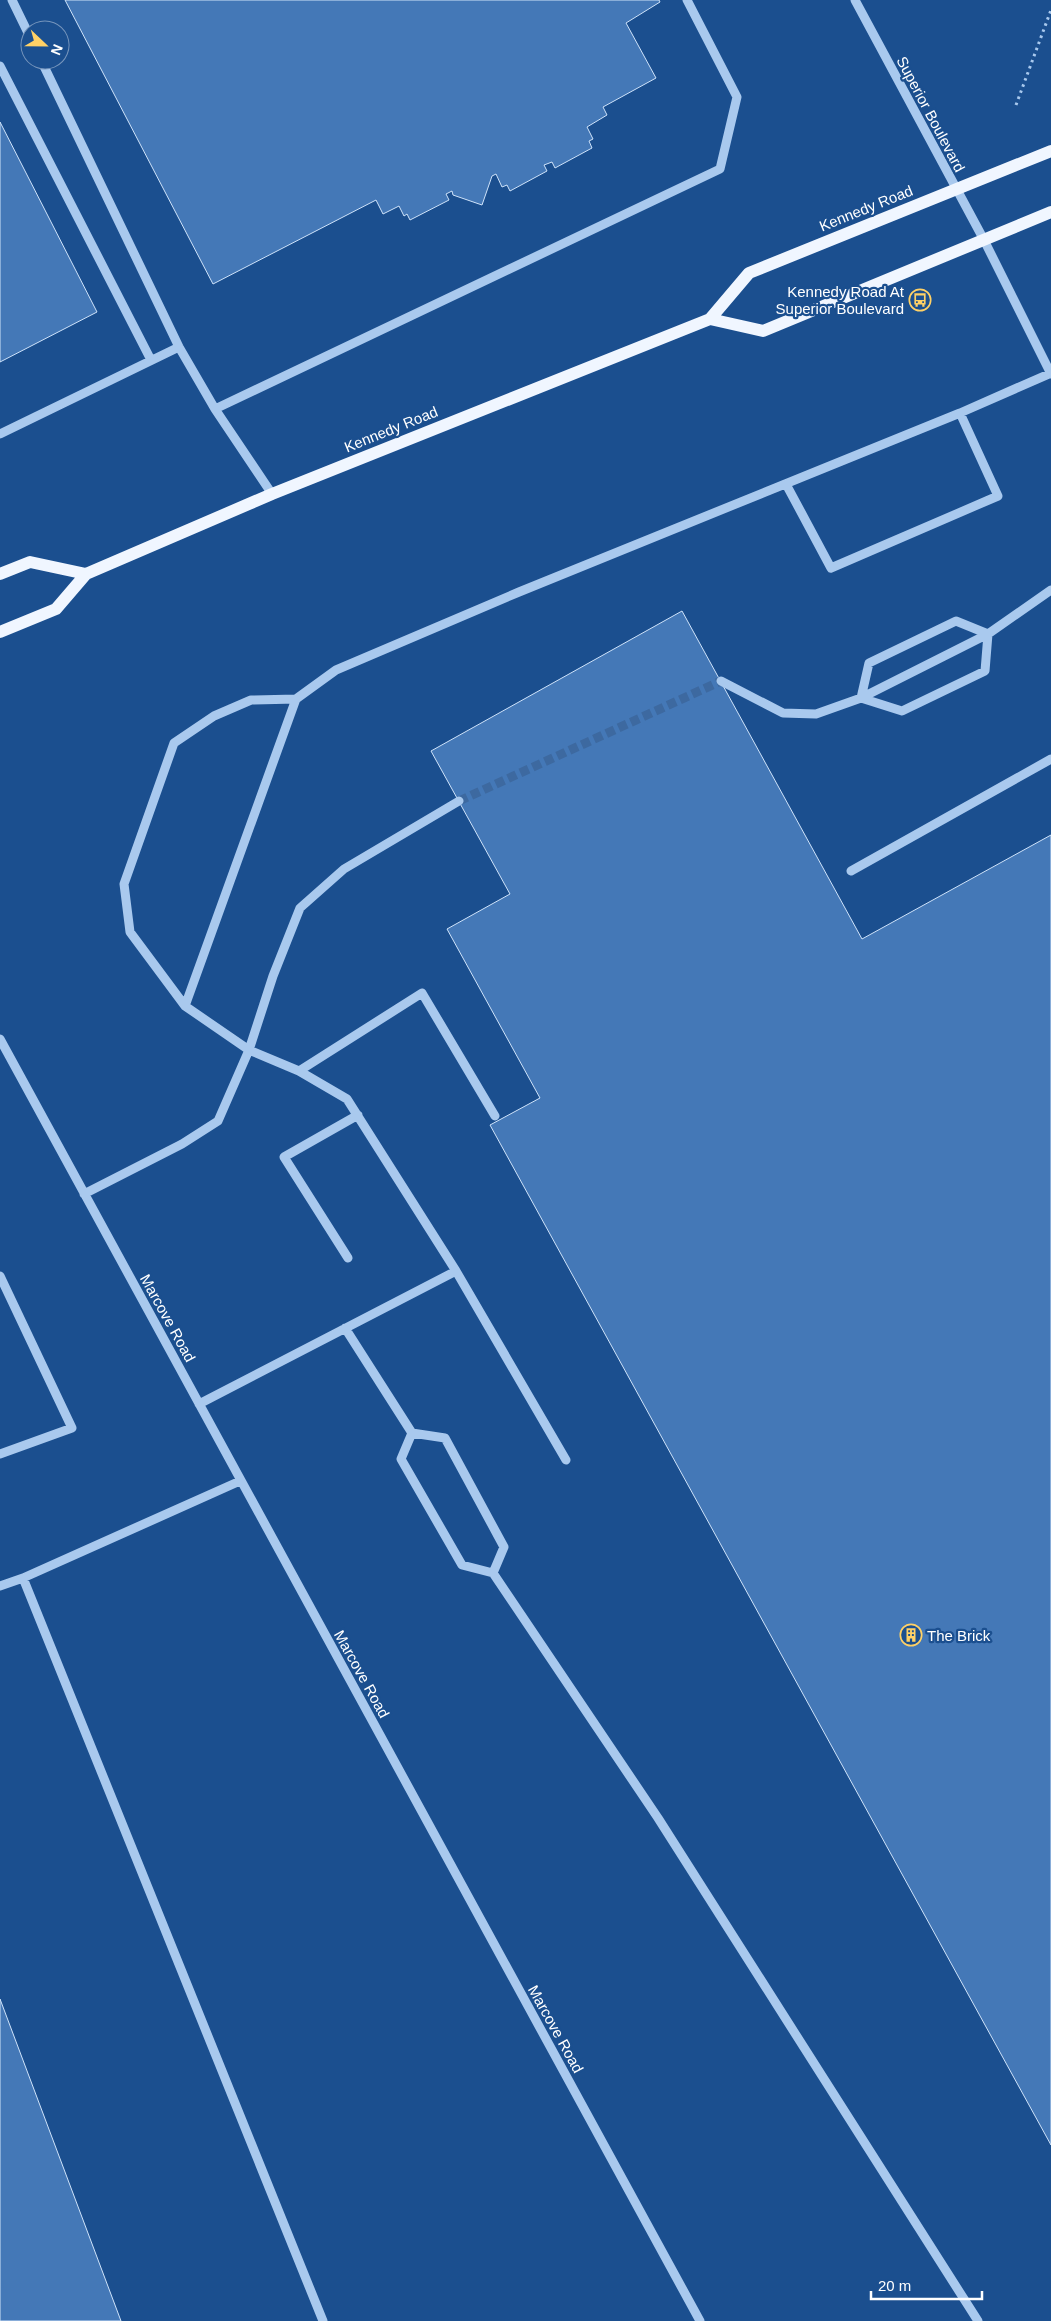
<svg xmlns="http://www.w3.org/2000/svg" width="1051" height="2321" font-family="Arial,sans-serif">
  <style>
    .building { fill: #4478b7; stroke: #cfe3fa }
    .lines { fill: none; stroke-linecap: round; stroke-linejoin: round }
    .minor-tunnel { stroke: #3d69a0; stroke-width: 9; stroke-dasharray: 9 4.5; stroke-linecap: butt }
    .path { stroke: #a9c9ee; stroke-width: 3; stroke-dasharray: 2.5 4; stroke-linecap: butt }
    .minor { stroke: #a9c9ee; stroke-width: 9 }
    .major { stroke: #f0f6ff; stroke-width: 12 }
    .labels { text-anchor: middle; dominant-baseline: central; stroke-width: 4.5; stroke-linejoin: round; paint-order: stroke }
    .street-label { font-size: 15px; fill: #fff; stroke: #1b4f8f }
    .poi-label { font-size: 15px; fill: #fff; stroke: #1b4f8f; text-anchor: end }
  </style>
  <rect width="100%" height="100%" fill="#1b4f8f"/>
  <path class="building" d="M65,0H659L660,2L626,23L656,78L603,107L607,115L587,127L593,139L589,141L592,148L555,168L552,162L544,165L547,171L510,191L507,185L502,187L496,174L492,176L482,205L453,195L452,191L446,194L449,200L410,220L407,214L404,216L399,206L383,214L376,200L213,284Z
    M0,122L97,312L0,362Z
    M682,611L862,939L1051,835V2145L490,1125L540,1098L447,929L510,894L431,751Z
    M0,1999L121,2321H0Z"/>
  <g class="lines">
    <path class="minor-tunnel" d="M459,801L721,681"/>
    <path class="path" d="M1016,105L1051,10"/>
    <path class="minor" d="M12,0L30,37
      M855,0L984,240L1051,374
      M41,60L179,347L215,409L272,494
      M0,66L151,360
      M215,409L720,169L737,97L687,0
      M0,434L179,347
      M786,484L831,568L998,496L960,413
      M721,681L783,713L816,714L861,698L988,634L1051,590
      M861,698L902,711L985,671L988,634
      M861,698L869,663L956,621L988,634
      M851,871L1051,759
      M185,1006L296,699
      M0,1039L700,2321
      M299,1071L422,993L495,1116
      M84,1194L182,1144L218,1121L249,1050L273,976L300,908L344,869L459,801
      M348,1258L284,1157L358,1115
      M456,1271L566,1460
      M0,1276L72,1428L0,1454
      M345,1328L412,1433L445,1438L504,1547L493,1573
      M199,1404L456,1271L347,1099L299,1071L249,1050L185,1006L130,932L124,884L174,743L214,716L251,700L296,699L336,670L519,592L960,413L1051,373
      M412,1433L401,1459L462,1565L493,1573L658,1818L978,2321
      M23,1578L323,2321
      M0,1586L23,1578L240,1481"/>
    <path class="major" d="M710,319L763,331L1051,212
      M0,574L30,562L86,574
      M0,632L56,609L86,574L272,494L710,319L749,273L1051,151"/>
  </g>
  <defs>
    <g id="bus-ring" transform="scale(1.125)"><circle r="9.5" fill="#1b4f8f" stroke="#ffd166" stroke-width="1.5"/><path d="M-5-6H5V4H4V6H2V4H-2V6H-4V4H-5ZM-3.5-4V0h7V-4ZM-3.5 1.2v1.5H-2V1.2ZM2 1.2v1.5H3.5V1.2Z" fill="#ffd166"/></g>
    <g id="building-ring" transform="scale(1.125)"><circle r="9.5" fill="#1b4f8f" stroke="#ffd166" stroke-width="1.5"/><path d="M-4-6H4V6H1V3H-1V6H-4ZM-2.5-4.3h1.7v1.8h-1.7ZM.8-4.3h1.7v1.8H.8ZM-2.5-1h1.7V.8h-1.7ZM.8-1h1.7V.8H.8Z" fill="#ffd166"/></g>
  </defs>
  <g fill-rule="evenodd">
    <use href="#bus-ring" x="920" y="300"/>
    <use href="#building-ring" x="911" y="1635"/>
  </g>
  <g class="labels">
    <g class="street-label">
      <text transform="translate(931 114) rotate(62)">Superior Boulevard</text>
      <text transform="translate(866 208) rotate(-22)">Kennedy Road</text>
      <text transform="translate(391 429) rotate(-22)">Kennedy Road</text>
      <text transform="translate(168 1318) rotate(61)">Marcove Road</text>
      <text transform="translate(362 1674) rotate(61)">Marcove Road</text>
      <text transform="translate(556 2029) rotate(61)">Marcove Road</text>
    </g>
    <g class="poi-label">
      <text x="904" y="291">Kennedy Road At<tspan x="904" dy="17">Superior Boulevard</tspan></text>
      <text x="927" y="1635" text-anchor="start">The Brick</text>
    </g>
  </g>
  <g transform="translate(45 45) rotate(112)"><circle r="24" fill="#1b4f8f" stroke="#7695bc"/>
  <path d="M0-4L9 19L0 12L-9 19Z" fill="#ffd166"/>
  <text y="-8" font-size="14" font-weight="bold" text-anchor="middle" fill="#ffffff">N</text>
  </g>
  <path d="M871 2291v8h111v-8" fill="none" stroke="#ffffff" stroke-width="2.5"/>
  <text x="878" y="2291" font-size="15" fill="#ffffff" stroke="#1b4f8f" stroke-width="4" paint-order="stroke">20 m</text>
</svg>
